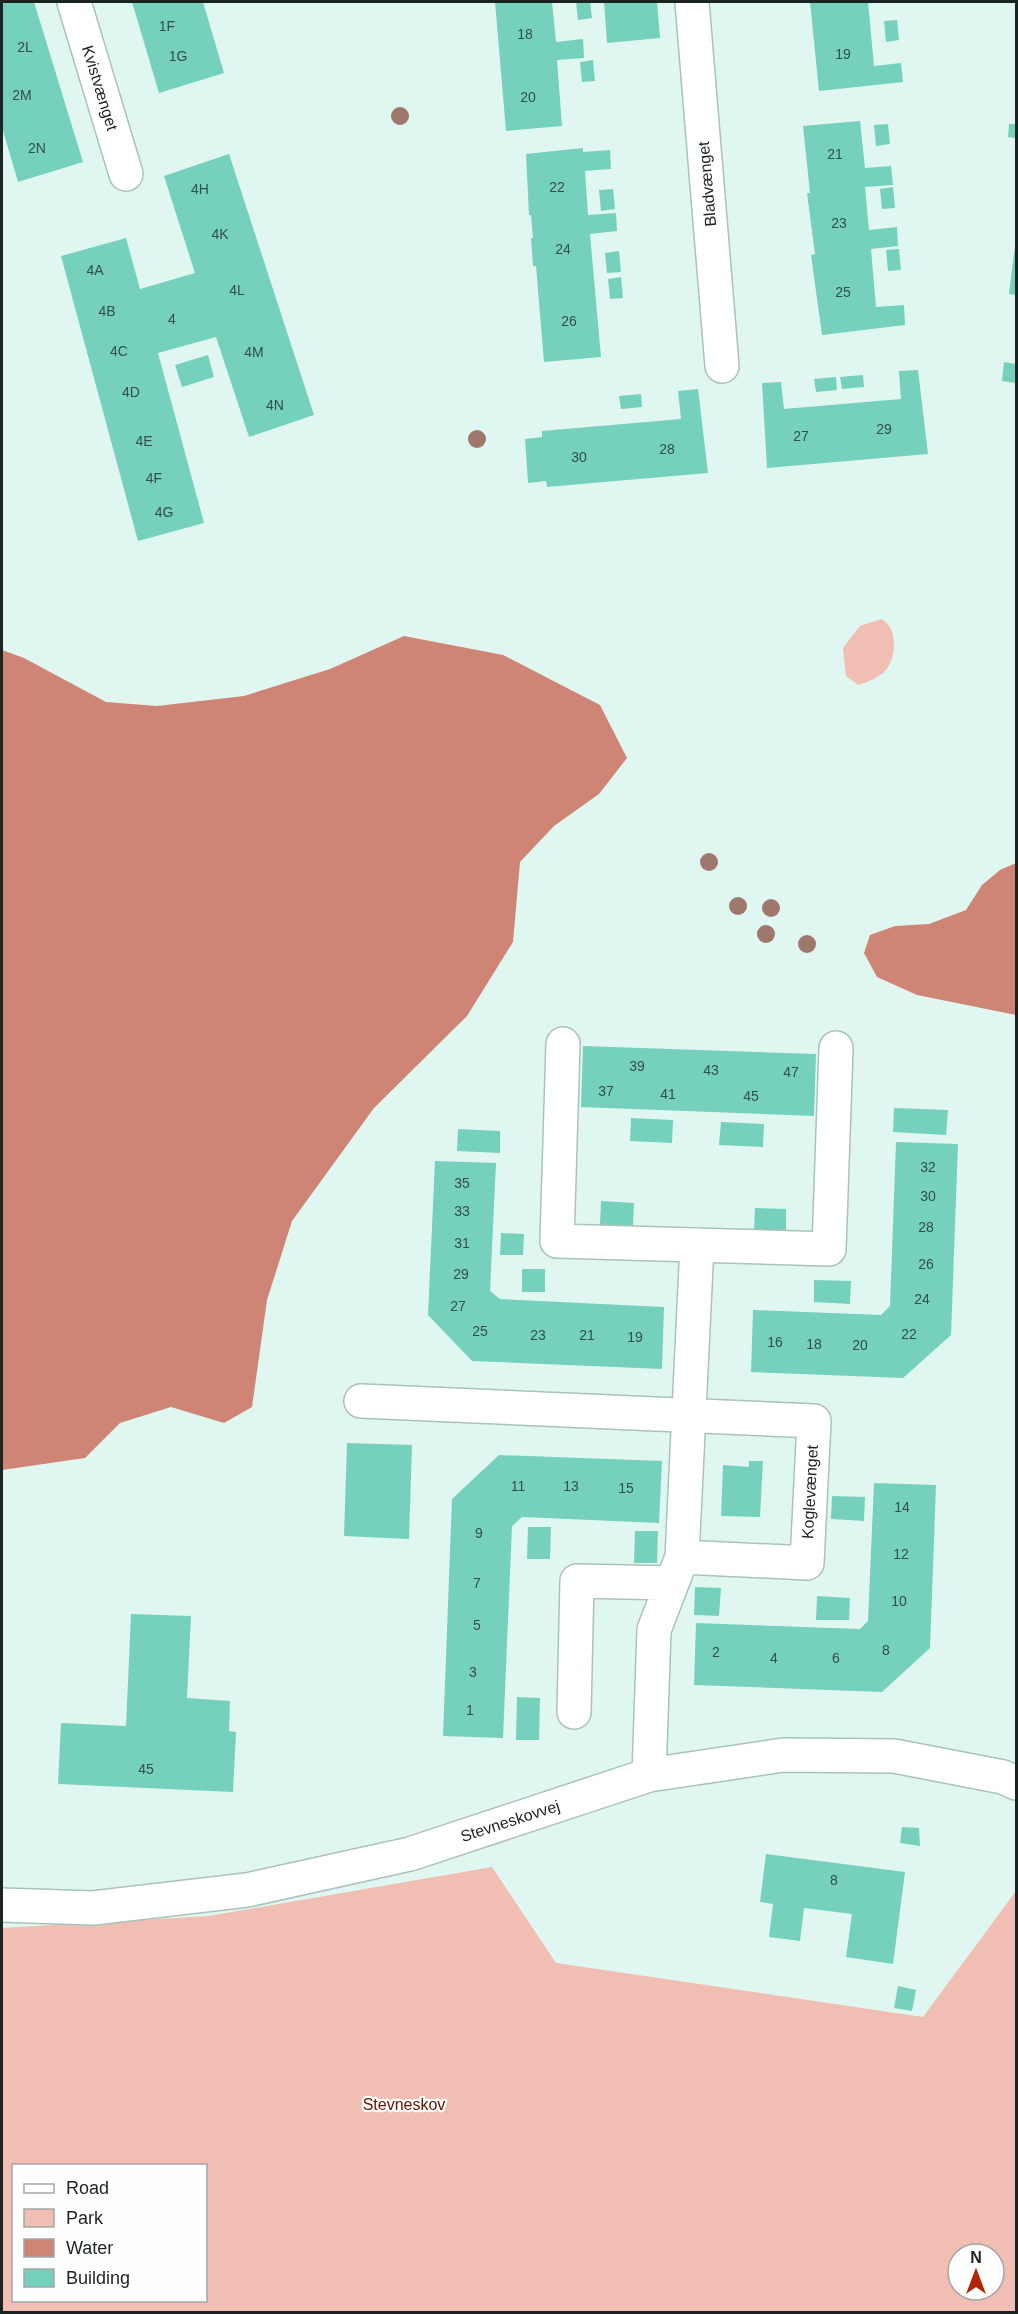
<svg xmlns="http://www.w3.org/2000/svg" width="1018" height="2314" font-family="Helvetica,sans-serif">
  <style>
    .green { fill: #f0beb2; fill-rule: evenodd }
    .water { fill: #ce8575 }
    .building { fill: #75d1bb }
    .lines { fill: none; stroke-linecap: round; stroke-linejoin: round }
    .minor-casing { stroke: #abc2bb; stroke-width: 36 }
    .minor { stroke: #fff; stroke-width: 33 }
    .tree { fill: #9e786c }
    .labels { text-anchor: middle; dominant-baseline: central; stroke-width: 4.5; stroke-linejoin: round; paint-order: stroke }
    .number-label { font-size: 14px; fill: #324f48 }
    .street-label { font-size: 16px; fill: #1b2421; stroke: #fefefe }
    .park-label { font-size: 16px; fill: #681000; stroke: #fefefe }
  </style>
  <rect width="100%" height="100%" fill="#e0f7f1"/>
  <path class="green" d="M881,619C899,627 897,661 883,673C876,679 867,682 858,685L846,676L843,648L860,626Z
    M492,1867L556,1963L923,2017L1016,1891V2312H2V1928L209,1916ZM14,2166H206V2300H14ZM958,2254H994V2290H958Z"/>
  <path class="water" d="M404,636L503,655L600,705L627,758L599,794L554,826L520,862L513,942L467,1016L374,1108L292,1221L267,1300L252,1407L224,1423L171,1407L120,1423L85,1458L2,1470V650L24,658L106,702L157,706L244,696L330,669Z
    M1016,863V1015L917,995L877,977L864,953L870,935L895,926L929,924L966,910L982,885L1000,870Z"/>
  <path class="building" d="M2,2H34L83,162L18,182L2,127Z
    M132,2H203L224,73L159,93Z
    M495,2H552L556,42L583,39L584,58L557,60L562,126L506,131Z
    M576,2H590L592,18L578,20Z
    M604,2H657L660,38L607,43Z
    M810,2H868L874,66L901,63L903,82L819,91Z
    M897,20L899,40L886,42L884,21Z
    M593,60L595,81L582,82L580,62Z
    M860,121L865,168L891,166L893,185L865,187L869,230L897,227L898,246L871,249L876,307L904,305L905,325L822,335L811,255L815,254L807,193H810L803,126Z
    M888,124L890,144L876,146L874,125Z
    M1009,124H1016V138L1008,137Z
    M583,148V152L610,150L611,169L585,171L588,215L616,213L617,231L590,234L601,357L544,362L536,266H533L531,238H533L531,215H529L526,154Z
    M229,154L314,415L249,437L216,337L158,353L204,523L138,541L61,256L126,238L140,289L195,273L164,176Z
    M893,187L895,208L882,209L880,189Z
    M613,189L615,209L601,211L599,190Z
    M1015,246H1016V295L1009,294Z
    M899,249L901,270L888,271L886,250Z
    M619,251L621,272L607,273L605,253Z
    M621,277L623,298L610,299L608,279Z
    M208,355L214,377L182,387L175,365Z
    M1004,362L1016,364V383L1002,381Z
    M918,370L928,454L767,468L762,383L781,382L784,409L901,399L899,371Z
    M863,375L864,387L842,389L840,377Z
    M836,377L837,390L816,392L814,379Z
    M698,389L708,473L547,487L546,481L528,483L525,439L542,437V431L681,419L678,391Z
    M641,394L642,407L621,409L619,396Z
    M583,1046L816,1054L814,1116L581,1107Z
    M894,1108L948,1110L946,1135L893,1132Z
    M631,1118L673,1120L672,1143L630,1141Z
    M721,1122L764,1124L763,1147L719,1145Z
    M458,1129L500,1131V1153L457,1151Z
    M896,1142L958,1144L951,1335L903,1378L751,1372L753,1310L881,1315L890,1306Z
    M435,1161L496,1163L490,1291L500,1299L664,1307L662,1369L472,1361L428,1315Z
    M601,1201L634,1203L633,1226L600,1225Z
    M755,1208L786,1209V1232L754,1231Z
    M501,1233L524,1234L523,1255H500Z
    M522,1269H545V1292H522Z
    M814,1280L851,1281L850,1304L814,1302Z
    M347,1443L412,1445L409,1539L344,1536Z
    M499,1455L662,1461L659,1523L522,1517L512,1526L503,1738L443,1736L452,1499Z
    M749,1461H763L760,1517L721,1516L723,1465L749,1467Z
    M874,1483L936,1485L930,1648L882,1692L694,1685L696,1623L860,1629L868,1621Z
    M832,1496L865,1497L864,1521L831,1519Z
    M528,1527H551L550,1559H527Z
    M635,1531H658L657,1563H634Z
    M695,1587L721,1588L719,1616L694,1615Z
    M817,1596L850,1598L849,1620H816Z
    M131,1614L191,1616L187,1698L230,1701L229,1731L236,1732L233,1792L58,1784L61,1723L126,1726Z
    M517,1697L540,1698L539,1740H516Z
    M902,1827L919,1828L920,1846L900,1843Z
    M766,1854L905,1872L893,1964L846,1957L852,1914L804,1908L800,1941L769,1937L773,1904L760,1902Z
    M898,1986L916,1990L912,2011L894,2008Z"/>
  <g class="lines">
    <g class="minor-casing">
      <path id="minor" d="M74,2L126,174
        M692,2L722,366
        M563,1044L557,1241L829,1249L836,1048
        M361,1401L814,1421L807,1563L682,1557
        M574,1712L577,1581L672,1583
        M649,1775L654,1630L682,1557L697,1245
        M2,1905L93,1908L247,1890L410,1854L649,1775L783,1755L894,1756L1003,1777L1016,1783"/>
    </g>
    <use href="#minor" class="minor"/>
  </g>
  <g class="tree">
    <circle cx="400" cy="116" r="9"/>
    <circle cx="477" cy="439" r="9"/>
    <circle cx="709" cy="862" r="9"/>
    <circle cx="738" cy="906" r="9"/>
    <circle cx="771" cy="908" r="9"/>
    <circle cx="766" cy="934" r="9"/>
    <circle cx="807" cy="944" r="9"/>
  </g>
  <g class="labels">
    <g class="number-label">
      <text x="167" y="26">1F</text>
      <text x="525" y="34">18</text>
      <text x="25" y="47">2L</text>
      <text x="843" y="54">19</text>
      <text x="178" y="56">1G</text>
      <text x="22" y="95">2M</text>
      <text x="528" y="97">20</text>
      <text x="37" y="148">2N</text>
      <text x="835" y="154">21</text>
      <text x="557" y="187">22</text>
      <text x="200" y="189">4H</text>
      <text x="839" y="223">23</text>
      <text x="220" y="234">4K</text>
      <text x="563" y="249">24</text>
      <text x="95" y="270">4A</text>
      <text x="237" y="290">4L</text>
      <text x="843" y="292">25</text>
      <text x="107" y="311">4B</text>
      <text x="172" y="319">4</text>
      <text x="569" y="321">26</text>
      <text x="119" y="351">4C</text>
      <text x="254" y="352">4M</text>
      <text x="131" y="392">4D</text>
      <text x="275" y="405">4N</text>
      <text x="884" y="429">29</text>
      <text x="801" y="436">27</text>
      <text x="144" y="441">4E</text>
      <text x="667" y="449">28</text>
      <text x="579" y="457">30</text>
      <text x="154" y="478">4F</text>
      <text x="164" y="512">4G</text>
      <text x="637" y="1066">39</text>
      <text x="711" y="1070">43</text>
      <text x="791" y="1072">47</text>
      <text x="606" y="1091">37</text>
      <text x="668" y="1094">41</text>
      <text x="751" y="1096">45</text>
      <text x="928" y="1167">32</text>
      <text x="462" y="1183">35</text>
      <text x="928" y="1196">30</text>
      <text x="462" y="1211">33</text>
      <text x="926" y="1227">28</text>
      <text x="462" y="1243">31</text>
      <text x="926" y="1264">26</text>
      <text x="461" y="1274">29</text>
      <text x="922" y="1299">24</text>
      <text x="458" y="1306">27</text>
      <text x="480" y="1331">25</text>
      <text x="909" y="1334">22</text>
      <text x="538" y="1335">23</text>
      <text x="587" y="1335">21</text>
      <text x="635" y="1337">19</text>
      <text x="775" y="1342">16</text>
      <text x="814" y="1344">18</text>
      <text x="860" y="1345">20</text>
      <text x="518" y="1486">11</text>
      <text x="571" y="1486">13</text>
      <text x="626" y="1488">15</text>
      <text x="902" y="1507">14</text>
      <text x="479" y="1533">9</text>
      <text x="901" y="1554">12</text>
      <text x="477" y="1583">7</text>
      <text x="899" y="1601">10</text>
      <text x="477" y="1625">5</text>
      <text x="886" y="1650">8</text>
      <text x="716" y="1652">2</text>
      <text x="774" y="1658">4</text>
      <text x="836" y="1658">6</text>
      <text x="473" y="1672">3</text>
      <text x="470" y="1710">1</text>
      <text x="146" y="1769">45</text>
      <text x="834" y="1880">8</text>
    </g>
    <g class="street-label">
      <text transform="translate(100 88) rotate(73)">Kvistvænget</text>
      <text transform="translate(707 184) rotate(-95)">Bladvænget</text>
      <text transform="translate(810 1492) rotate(-87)">Koglevænget</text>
      <text transform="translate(510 1821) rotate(-18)">Stevneskovvej</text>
    </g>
    <g class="park-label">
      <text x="404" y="2104">Stevneskov</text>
    </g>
  </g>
  <rect width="1018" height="2314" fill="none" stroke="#1b2421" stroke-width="6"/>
  <rect x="12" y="2164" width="195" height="138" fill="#fefefe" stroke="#a3a7a6" stroke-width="1.5"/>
  <rect x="24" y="2184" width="30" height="9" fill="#ffffff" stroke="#a3a7a6" stroke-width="1.5"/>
  <text x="66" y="2194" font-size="18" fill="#1b2421">Road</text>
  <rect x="24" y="2209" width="30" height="18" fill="#f0beb2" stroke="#a3a7a6" stroke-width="1.5"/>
  <text x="66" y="2224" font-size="18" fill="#1b2421">Park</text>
  <rect x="24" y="2239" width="30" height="18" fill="#ce8575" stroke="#a3a7a6" stroke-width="1.5"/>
  <text x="66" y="2254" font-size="18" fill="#1b2421">Water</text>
  <rect x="24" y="2269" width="30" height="18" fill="#75d1bb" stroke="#a3a7a6" stroke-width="1.5"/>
  <text x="66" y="2284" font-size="18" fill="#1b2421">Building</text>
  <g transform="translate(976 2272)"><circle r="28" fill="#fefefe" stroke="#a3a7a6" stroke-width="1.5"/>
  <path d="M0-4.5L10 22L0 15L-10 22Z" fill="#b12405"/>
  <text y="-9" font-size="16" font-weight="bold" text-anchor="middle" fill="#1b2421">N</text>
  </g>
</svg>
